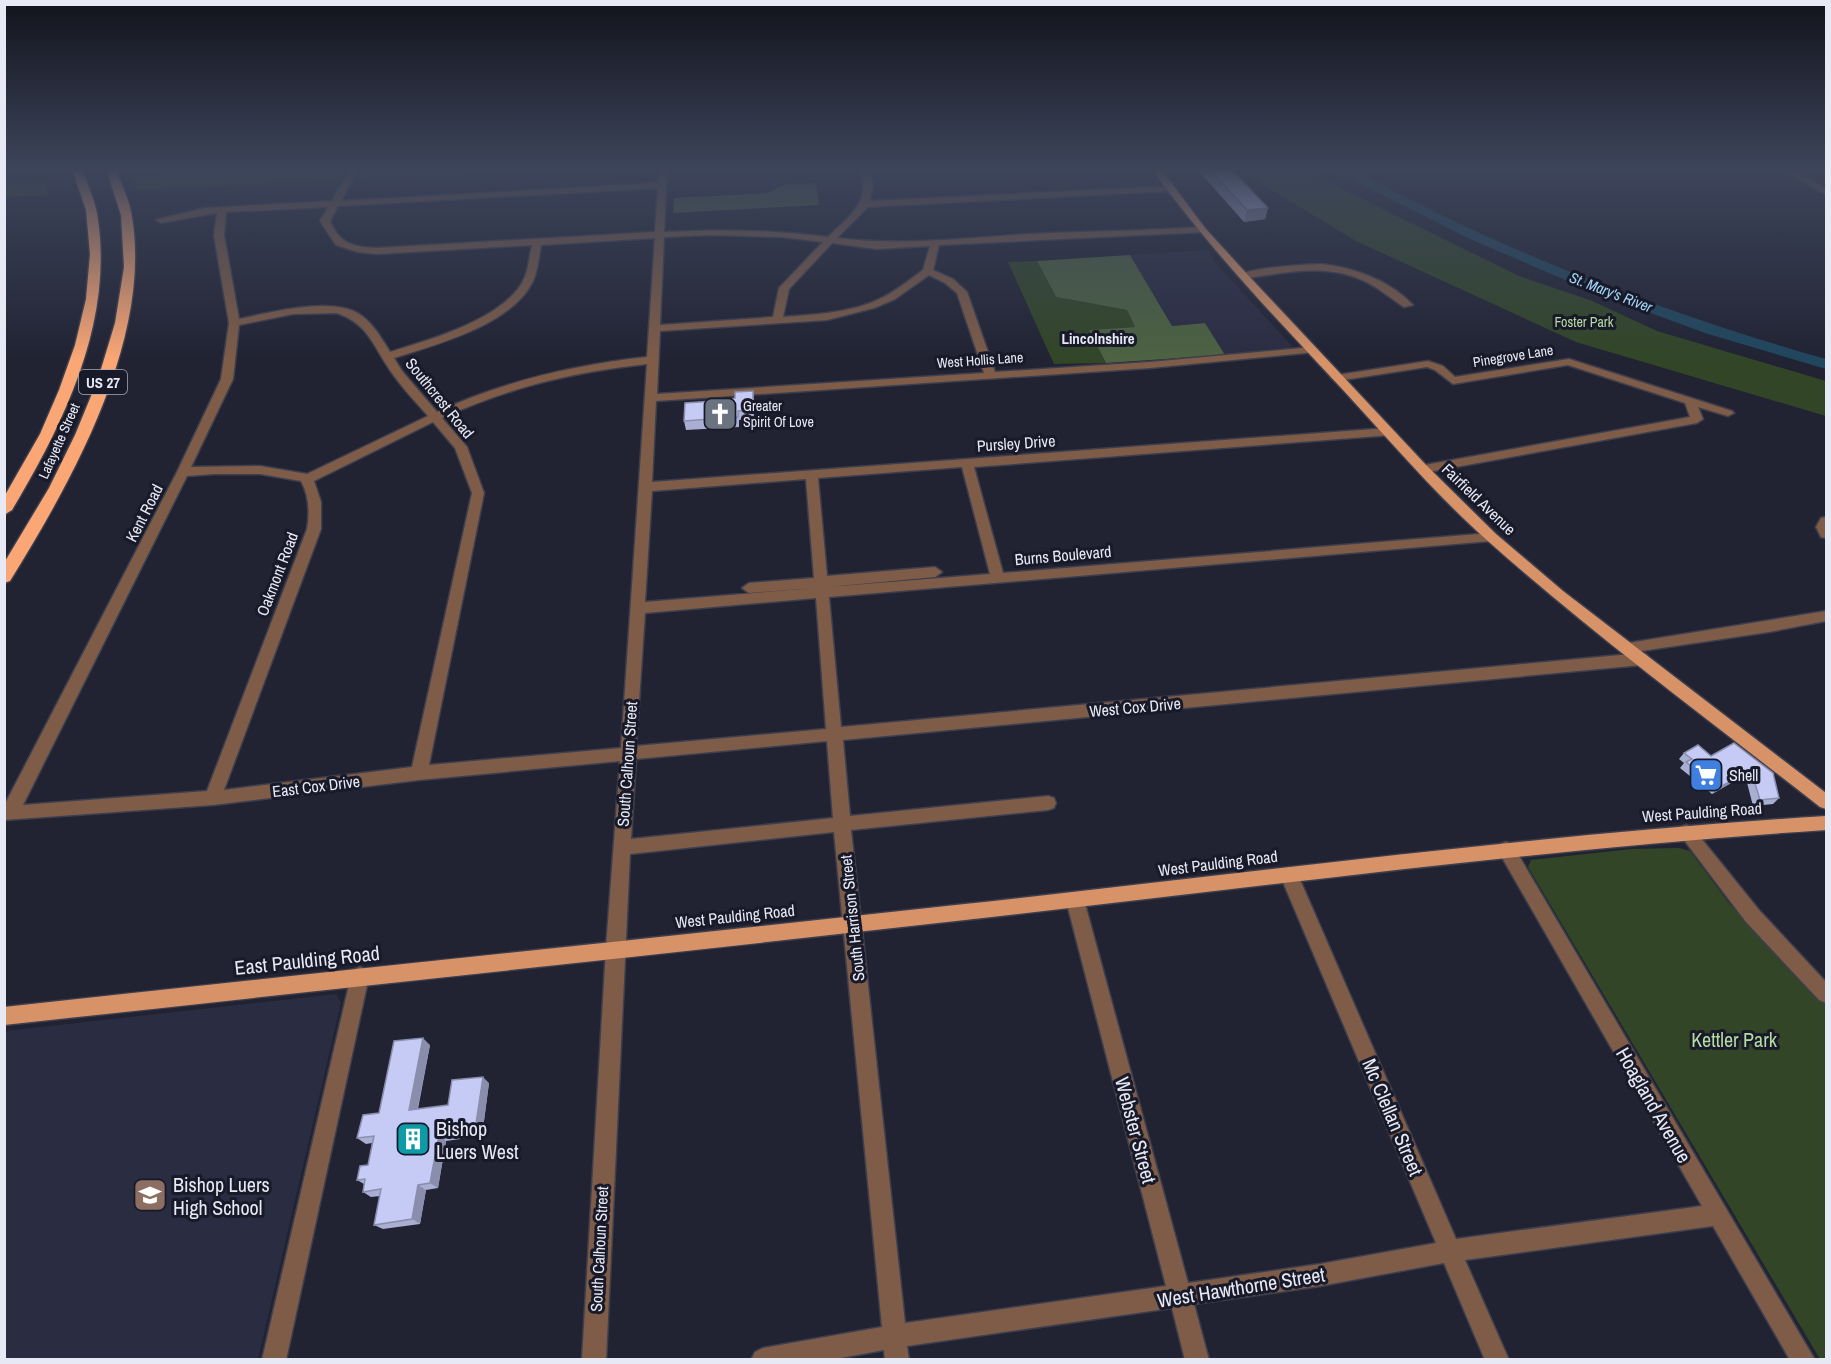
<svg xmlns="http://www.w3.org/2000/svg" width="1831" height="1364" font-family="'Archivo Narrow',sans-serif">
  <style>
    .built { fill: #2a2c42 }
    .green { fill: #324627 }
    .forest { fill: #4d6341 }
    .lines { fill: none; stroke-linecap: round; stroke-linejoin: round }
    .river { fill: #20475e; fill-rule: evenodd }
    .minor-casing { stroke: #3d3f4e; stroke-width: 3 }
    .major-casing { stroke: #3d3f4e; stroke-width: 3 }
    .highway-casing { stroke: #3d3f4e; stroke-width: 3 }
    .minor { fill: #7e5c48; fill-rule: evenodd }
    .major { fill: #d79268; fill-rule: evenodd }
    .highway { fill: #fba775; fill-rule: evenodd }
    .wall { fill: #a9afd3 }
    .shaded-wall { fill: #8a8eac }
    .building { fill: #c5cbf5; stroke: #8a8eac; stroke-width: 1.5 }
    .labels { text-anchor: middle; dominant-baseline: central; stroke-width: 6; stroke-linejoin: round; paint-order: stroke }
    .far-park-label { font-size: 14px; fill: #b4dba0; stroke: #181a29 }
    .far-street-label { font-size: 14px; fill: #e7e9f4; stroke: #181a29 }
    .far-poi-label { font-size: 14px; fill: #e7e9f4; stroke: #181a29; text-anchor: start }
    .far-water-label { font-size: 15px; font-style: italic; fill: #a2d5f7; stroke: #181a29 }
    .far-neighbourhood-label { font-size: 15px; font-weight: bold; fill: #e7e9f4; stroke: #181a29 }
    .shield { fill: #181a29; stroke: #a9abb7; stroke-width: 1.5 }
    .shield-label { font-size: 15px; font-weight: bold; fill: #e7e9f4 }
    .street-label { font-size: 16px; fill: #e7e9f4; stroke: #181a29 }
    .poi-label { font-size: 16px; fill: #e7e9f4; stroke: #181a29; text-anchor: start }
    .near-street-label { font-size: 20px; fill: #e7e9f4; stroke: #181a29 }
    .near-park-label { font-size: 20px; fill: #b4dba0; stroke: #181a29 }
    .near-poi-label { font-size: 20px; fill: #e7e9f4; stroke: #181a29; text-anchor: start }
  </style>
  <rect width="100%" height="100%" fill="#212333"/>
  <path class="built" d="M1208,250L1213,260L1292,346L1290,348L1225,355L1205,323L1172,326L1130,255Z
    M336,994L341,1003L258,1359H5V1031Z"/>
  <path class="green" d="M286,169H346L340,180L138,190L131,177Z
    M362,169H545L357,179Z
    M1237,169H1301L1519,276L1590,300L1657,331L1826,381V416L1576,342L1356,241Z
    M44,182L49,195L5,197V184Z
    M1037,261L1056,297L1127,310L1135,327L1090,330L1106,363L1054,364L1008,262Z
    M1679,848L1690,851L1729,903L1826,1004V1359H1820L1528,867L1531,860L1632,849Z"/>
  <path class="forest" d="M816,183L819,205L673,213L674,198L768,193L785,184Z
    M1130,255L1172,326L1205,323L1225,355L1106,363L1089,330L1135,327L1127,310L1056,297L1037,261Z"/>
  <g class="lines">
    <path class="river" d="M1331,169H1348C1400,194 1451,221 1504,244C1609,290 1716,328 1826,359V369L1705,333L1591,291L1470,239Z"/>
    <g class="minor-casing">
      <path id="minor" d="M350,169H358L341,201L658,183L659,169H667L664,232C719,229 773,230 828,237C850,215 871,203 860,169H868L873,184L870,201L1173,186L1174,188L1170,191L868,207L837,238C901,246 965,238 1029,234C1087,231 1144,231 1202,227L1205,228V232L939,245L933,270L953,279L967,292L995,372L1150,362L1312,347L1317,350L1316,352L1150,368L656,401L652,482L1388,428L1394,432L1392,435L974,467L1003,573L1491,533L1498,537L1491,541L829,597L841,727L1642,653L1647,655L1649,659L1647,663L1642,665L843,740L850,816L1048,796L1054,798L1056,803L1054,808L1048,810L851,830L905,1323L1166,1286L1066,900L1069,894L1075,892L1081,894L1084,900L1188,1283L1320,1264L1436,1243L1280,875L1283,870L1289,867L1295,870L1298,875L1456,1239L1702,1206L1500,854L1497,849L1500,844L1506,842L1512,844L1815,1360H1790L1713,1226L1465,1260L1509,1360H1485L1444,1263L1320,1286L1194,1304L1209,1360H1185L1172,1308L907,1346L909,1360H885L884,1350L830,1360H751L755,1352L763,1348L882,1327L834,832L630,854L606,1360H582L606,948L620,761L419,780L213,805L4,820V806L177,472L221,379L229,323L214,235L217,213L161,223L156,220L204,208L332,201ZM658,188L655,232L377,248C353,247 340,244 330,221L338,206ZM328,207L320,221L336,245L358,252L377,254L532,245C529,257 529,270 523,281C502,320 429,340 390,352C382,339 374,325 362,316C335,295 269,313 239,319L224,235L226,212ZM711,235L782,237L823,242L779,288L773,317L660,325L664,237ZM655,238L647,357C573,365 505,381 437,412L402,371L394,358C437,344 512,325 533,281C538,270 539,256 541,245ZM832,243L876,249L930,246L923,270C912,278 901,287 889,294C857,313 818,314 783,317L789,289ZM929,275L945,283L957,293L984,373L657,394L660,331L827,320L874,308L895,299ZM337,313C369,324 374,348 392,373C402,388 416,402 428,416L307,474L260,466L191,467L233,379L239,325L293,314ZM647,364L621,748L429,765L484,493L467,447L442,418C510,387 573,372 647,364ZM433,422L455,448L472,493L412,767L224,790L321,529V502L314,481ZM962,467L990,574L828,587L935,577L942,572L935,567L827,576L818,478ZM214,474H260L301,481C309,496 310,512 307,529L207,791L23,805L187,476ZM806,479L814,578L749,583L742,588L749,593L815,588L645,602L652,491ZM816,598L826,729L636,746L645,613ZM827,741L833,818L631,839L636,759Z
        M1781,169H1792L1826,189V195Z
        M1320,264C1353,267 1389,280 1413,305L1404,307C1390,298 1377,286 1362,280C1324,263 1282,273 1243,279L1238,276C1251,267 1302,265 1320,264Z
        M1569,359L1732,411L1734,413L1728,416L1698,407L1703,419L1697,423L1423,473L1417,469L1419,466L1690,417L1685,403L1568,365L1453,384L1435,370L1427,367L1337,381L1331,378L1337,375L1428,361L1443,366L1455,377Z
        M1826,517V538L1821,537L1816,527L1821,518Z
        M1826,611V621L1769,632L1628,653L1623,652L1621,648L1623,644L1628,643Z
        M1686,825L1692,827L1759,910L1826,982V1003L1819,1000L1746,922L1678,832L1680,827Z
        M360,967L367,970L369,976L286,1360H262L351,976L353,970Z"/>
    </g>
    <g class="major-casing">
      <path id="major" d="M1152,169H1161L1205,228L1247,274L1427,466L1496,534L1563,591L1826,793V809L1820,807C1709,720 1595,636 1489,542C1437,496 1391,442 1344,391C1277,319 1209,249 1152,169Z
        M1826,816V830C1538,849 1252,888 965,920C645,956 325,990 4,1025V1007C325,972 645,939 965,904C1252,873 1538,834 1826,816Z"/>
    </g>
    <g class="highway-casing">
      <path id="highway" d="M72,169H82C87,183 94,198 97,213C115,319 65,421 12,510L4,515V497L40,434L59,390L75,345L86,299L90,254L86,210Z
        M106,169H116C121,184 130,201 132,217C152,339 72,481 10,581L4,583V563L49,488L75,435L98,379L115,323L124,267L121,215Z"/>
    </g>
    <use href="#minor" class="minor"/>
    <use href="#major" class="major"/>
    <use href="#highway" class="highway"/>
  </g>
  <path class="wall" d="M1197,169H1231L1268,208L1265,219L1244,222Z
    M753,391L754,419L739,420V427L686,430L684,421L729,400Z
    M1734,743L1779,798L1773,804L1753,806L1745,775L1712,794L1680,768L1684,763L1679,759L1684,753L1711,756Z
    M430,1045L418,1109L448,1105L489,1083L482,1136L446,1141L438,1188L426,1190L420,1224L383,1229L374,1225L380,1196L371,1197L363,1192L364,1184L357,1180L368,1165L372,1143L366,1144L357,1138L379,1113Z"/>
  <path class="shaded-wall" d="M1268,208L1265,219L1244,222L1247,210Z
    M753,391L754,400V419L753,410Z
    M1751,770L1745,775L1712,794L1718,788Z
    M423,1038L430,1045L416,1116L409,1110Z
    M483,1077L489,1083L482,1136L475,1130Z
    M439,1135L446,1141L438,1188L430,1183Z
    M418,1185L426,1190L420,1224L412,1219Z"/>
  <path class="building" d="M1209,169H1231L1268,208L1247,210Z
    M753,391V410L738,411V417L684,421L685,403L729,400L735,398V392Z
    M1734,743L1773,773L1779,798L1760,800L1751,770L1718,788L1686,762L1692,759L1684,753L1698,745L1711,756Z
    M423,1038L409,1110L448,1105L452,1080L483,1077L475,1130L439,1135L430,1183L418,1185L412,1219L374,1225L381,1189L363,1192L365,1179L357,1180L360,1166L368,1165L374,1136L357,1138L363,1115L379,1113L394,1041Z"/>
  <linearGradient id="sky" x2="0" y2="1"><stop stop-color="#12131c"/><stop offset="0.47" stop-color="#3d455b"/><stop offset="1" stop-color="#3d455b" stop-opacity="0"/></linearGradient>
  <rect width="1831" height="360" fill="url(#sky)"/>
  <defs>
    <g id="church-square" transform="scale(1.725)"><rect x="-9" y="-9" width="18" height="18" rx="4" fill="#6b7280" stroke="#181a29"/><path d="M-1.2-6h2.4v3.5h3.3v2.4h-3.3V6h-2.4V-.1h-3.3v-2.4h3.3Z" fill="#fff"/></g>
    <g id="supermarket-square" transform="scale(1.725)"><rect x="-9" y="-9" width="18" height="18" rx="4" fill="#3f7fe0" stroke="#181a29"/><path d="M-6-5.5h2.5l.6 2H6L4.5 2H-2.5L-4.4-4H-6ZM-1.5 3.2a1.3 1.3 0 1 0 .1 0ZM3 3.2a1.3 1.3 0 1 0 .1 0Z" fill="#fff"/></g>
    <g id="building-square" transform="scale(1.725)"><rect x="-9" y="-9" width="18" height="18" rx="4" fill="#0f9aa8" stroke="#181a29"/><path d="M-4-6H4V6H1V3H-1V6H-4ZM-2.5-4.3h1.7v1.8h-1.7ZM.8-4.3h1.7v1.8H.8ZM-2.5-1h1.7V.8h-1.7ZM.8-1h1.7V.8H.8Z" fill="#fff"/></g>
    <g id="school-square" transform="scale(1.725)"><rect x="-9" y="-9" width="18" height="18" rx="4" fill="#8d6e63" stroke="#181a29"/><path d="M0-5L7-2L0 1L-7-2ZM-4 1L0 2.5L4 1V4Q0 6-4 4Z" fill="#fff"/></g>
  </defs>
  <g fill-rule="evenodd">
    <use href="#church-square" x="720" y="414"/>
    <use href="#supermarket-square" x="1706" y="775"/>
    <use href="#building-square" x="413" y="1139"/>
    <use href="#school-square" x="150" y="1195"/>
  </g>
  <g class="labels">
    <g class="far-park-label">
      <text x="1584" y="322">Foster Park</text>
    </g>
    <g class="far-street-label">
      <text transform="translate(1513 356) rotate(-9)">Pinegrove Lane</text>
      <text transform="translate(980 360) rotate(-4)">West Hollis Lane</text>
      <text transform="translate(59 441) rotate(-66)">Lafayette Street</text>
    </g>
    <g class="far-poi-label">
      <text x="743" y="406">Greater<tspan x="743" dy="16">Spirit Of Love</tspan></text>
    </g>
    <g class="far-water-label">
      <text transform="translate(1611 292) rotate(21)">St. Mary's River</text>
    </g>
    <g class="far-neighbourhood-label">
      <text x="1098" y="338">Lincolnshire</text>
    </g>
    <rect class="shield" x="79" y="370" width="48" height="24" rx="4.5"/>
    <g class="shield-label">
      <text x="103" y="382">US 27</text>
    </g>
    <g class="street-label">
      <text transform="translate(440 398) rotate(51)">Southcrest Road</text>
      <text transform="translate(1016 443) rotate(-4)">Pursley Drive</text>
      <text transform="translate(1479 499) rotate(44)">Fairfield Avenue</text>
      <text transform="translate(144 513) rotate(-63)">Kent Road</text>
      <text transform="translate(1063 555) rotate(-5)">Burns Boulevard</text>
      <text transform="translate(277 574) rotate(-69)">Oakmont Road</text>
      <text transform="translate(1135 707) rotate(-5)">West Cox Drive</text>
      <text transform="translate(627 764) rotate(-86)">South Calhoun Street</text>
      <text transform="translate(316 786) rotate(-7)">East Cox Drive</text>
      <text transform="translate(1702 812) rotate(-4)">West Paulding Road</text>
      <text transform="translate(1218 863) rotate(-7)">West Paulding Road</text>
      <text transform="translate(735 916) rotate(-6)">West Paulding Road</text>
      <text transform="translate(852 918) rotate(-96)">South Harrison Street</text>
      <text transform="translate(599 1249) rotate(-87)">South Calhoun Street</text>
    </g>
    <g class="poi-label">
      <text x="1729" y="775">Shell</text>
    </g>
    <g class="near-street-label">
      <text transform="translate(307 960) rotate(-6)">East Paulding Road</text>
      <text transform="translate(1654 1105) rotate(60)">Hoagland Avenue</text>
      <text transform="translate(1393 1117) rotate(67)">Mc Clellan Street</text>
      <text transform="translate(1136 1130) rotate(75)">Webster Street</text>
      <text transform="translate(1241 1287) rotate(-9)">West Hawthorne Street</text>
    </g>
    <g class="near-park-label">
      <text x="1734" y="1039">Kettler Park</text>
    </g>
    <g class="near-poi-label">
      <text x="436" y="1128">Bishop<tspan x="436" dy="23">Luers West</tspan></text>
      <text x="173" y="1184">Bishop Luers<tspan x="173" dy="23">High School</tspan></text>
    </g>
  </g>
  <rect width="1831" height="1364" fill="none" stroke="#e7e9f4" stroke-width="12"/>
</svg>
